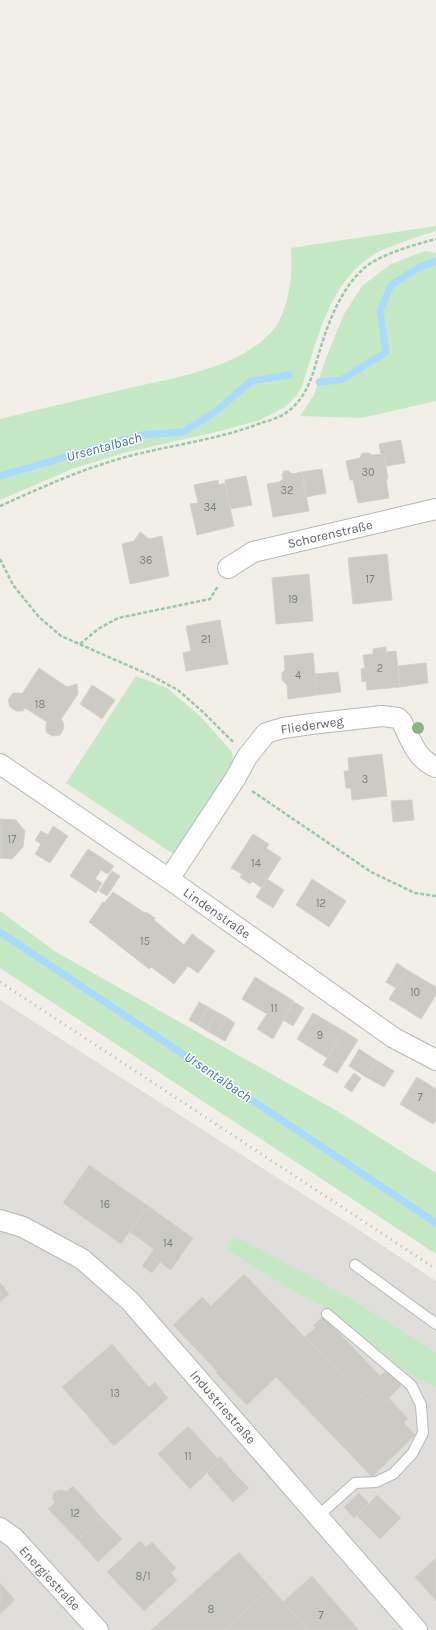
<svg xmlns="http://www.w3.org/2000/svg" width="436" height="1630" font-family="Karla,sans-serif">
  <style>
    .industrial { fill: #e0deda }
    .green { fill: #c5e8c5 }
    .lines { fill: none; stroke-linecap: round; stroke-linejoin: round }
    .stream { stroke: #aadaff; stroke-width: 7 }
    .building { fill: #cccac5; stroke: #d6d1c6 }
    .service-casing { stroke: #b5b8bc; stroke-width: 12 }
    .minor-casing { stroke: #b5b8bc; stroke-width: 22 }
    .path { stroke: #9cc7a9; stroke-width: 2.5; stroke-dasharray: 4 2; stroke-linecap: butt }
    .service { stroke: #fff; stroke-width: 10 }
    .minor { stroke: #fff; stroke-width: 20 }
    .rail { stroke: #b6b7b8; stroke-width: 3; stroke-dasharray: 1 5; stroke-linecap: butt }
    .tree { fill: #89b387 }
    .labels { text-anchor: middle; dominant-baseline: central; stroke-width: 3; stroke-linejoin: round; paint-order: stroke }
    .number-label { font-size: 11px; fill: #7a7d7f }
    .street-label { font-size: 13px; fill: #5f6368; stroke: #fff }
    .water-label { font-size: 14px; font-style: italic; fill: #4174aa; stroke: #fff }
  </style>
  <rect width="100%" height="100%" fill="#f1efe8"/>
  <path class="industrial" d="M0,1000L359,1230L436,1281V1352L350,1298L233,1236L226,1249L291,1290L332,1311L410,1375L436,1387V1630H0Z"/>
  <path class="green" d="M436,226V231C421,235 407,240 393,246C387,248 381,250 376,253C329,281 318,338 302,386L297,395L285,407L260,420L216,432L123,453L72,469L0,500V419C43,408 87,398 130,388C177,377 241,368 274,329C284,317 290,291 291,275C292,266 291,257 291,248Z
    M425,251L436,253V401L361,418L300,416L314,395L326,358L344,314L362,286L391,264Z
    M136,676L167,688L201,717L232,752L234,765L177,850L172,853L66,783Z
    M0,911L56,952L344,1115L436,1173V1254L0,968Z
    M233,1235L350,1298L436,1352V1387L410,1375L332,1311L291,1290L226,1249Z"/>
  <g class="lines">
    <path class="stream" d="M319,382L341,380L386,352L380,311L391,285L418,268L436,261
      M0,476L141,435L183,432L215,412L251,381L289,375
      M0,932L436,1223"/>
  </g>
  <path class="building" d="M401,440L405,463L386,466L384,454H381L379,444Z
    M362,453H369L372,455L384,454L388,479H386L389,498L358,503L353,480H350L346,461L360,458Z
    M322,469L326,493L306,497L302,472Z
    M284,471H289L292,474L302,472L309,511L273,517L267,484L279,482L283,479L282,475Z
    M246,476L252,505L230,509L225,480Z
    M218,480L219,485L225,483L234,526L197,535L190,504L198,503L194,485Z
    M140,532L149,539L162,536L169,576L130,584L122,544L134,541Z
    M387,554L392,600L353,604L348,558Z
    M309,574L313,621L276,624L272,578Z
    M220,620L228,664L186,671L183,653L191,651L186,626Z
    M386,647V652L396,651L400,687L367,690L366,681L362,682L361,669L365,668L363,655L373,654V649Z
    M313,653L317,695L288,699L287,685L282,680V673L285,670L284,656Z
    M426,663L428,683L400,687L398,666Z
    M39,668L67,687L77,684L78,694L61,719L63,722L64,728L60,735L52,736L46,732V725L47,722L25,708L23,711H16L10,707L8,700L13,693H20L22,694Z
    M338,672L341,692L317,695L315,674Z
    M92,685L115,700L102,719L80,704Z
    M382,754L387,796L352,800L351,788H346L344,771H349L348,758Z
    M412,800L414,820L393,822L391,801Z
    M0,819L16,820L25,831L23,847L12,859L0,858Z
    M53,826L68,836L50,863L35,854L41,844L35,840L41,831L48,835Z
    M253,834L269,844L266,848L281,858L262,888L252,881L250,884L240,877L242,874L231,868Z
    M88,849L114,866L108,874L101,870L95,879L102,883L96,893L70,876Z
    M112,871L120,876L107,896L99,891Z
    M267,879L284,890L273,908L256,897Z
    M312,879L346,901L329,927L296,905Z
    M113,892L145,913L146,912L155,918L154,920L184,945L192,934L215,951L198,973L188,966L174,984L151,967L149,969L89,922L103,902L104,903Z
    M397,963L407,970L396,988L386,982Z
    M407,970L436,987V995L421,1019L389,999Z
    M255,977L294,1001L273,1039L257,1029L267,1014L242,999Z
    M199,1002L208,1007L198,1025L189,1020Z
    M294,1002L304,1008L293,1026L283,1020Z
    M208,1007L217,1012L207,1031L198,1025Z
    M217,1012L226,1017L216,1036L207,1031Z
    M313,1013L344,1031L327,1058L297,1039Z
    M226,1017L235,1023L225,1041L216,1036Z
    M344,1031L358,1040L337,1073L323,1065Z
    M359,1049L376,1060L366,1077L349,1066Z
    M376,1060L394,1071L384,1087L366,1077Z
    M354,1073L361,1078L352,1092L344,1087Z
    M417,1077L436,1089V1120L433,1124L400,1104Z
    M89,1165L148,1206L121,1244L63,1203Z
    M148,1206L193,1238L171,1270L150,1255L154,1249L130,1232Z
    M150,1255L160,1262L152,1273L142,1266Z
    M244,1274L376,1411L389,1398L408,1419L404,1423L415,1435L372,1477L276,1377L247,1405L216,1373L217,1371L173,1325L202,1297L211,1306Z
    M0,1283L9,1294L0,1302Z
    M323,1316L380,1376L387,1370L402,1385L376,1411L305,1337L316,1327L313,1326Z
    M112,1344L149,1387L155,1382L168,1398L114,1446L62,1387Z
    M188,1426L220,1461L190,1489L158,1454Z
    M220,1456L234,1473L219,1487L207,1473L220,1461L218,1458Z
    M234,1473L249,1488L233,1502L219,1487Z
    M73,1486L102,1518L78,1540L48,1509L55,1502L53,1500V1494L58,1490H64L66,1492Z
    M359,1493L369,1503L354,1518L344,1507Z
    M377,1495L401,1518L380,1539L357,1516Z
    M102,1518L122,1539L98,1562L78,1540Z
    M140,1541L146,1547L152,1542L176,1568L171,1573L177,1580L144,1611L107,1572Z
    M239,1552L271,1588L224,1630H151Z
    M436,1558V1601L415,1577Z
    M312,1576L358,1629L356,1630H308L283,1602Z
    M0,1583L15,1600L0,1614Z
    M271,1588L308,1630H224Z"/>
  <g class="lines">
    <g class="service-casing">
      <path id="service" d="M355,1265L436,1324
        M318,1516L355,1483L376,1482L393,1474L412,1454L423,1433L421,1405L411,1385L327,1314"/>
    </g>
    <g class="minor-casing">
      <path id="minor" d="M228,568L253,552L436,509
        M0,764L169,879L394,1038L436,1060
        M169,879L235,779L247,757L266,733L283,728L311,724L382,716L398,718L402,722C410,739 417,760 436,767
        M0,1220L23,1227L82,1259L130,1301L417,1630
        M0,1528L14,1538L98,1630"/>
    </g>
    <path class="path" d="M0,506C34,491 68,475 103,464C155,446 210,443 261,423C271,420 284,416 291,409C308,394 313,374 319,353C328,323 340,290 364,268C379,255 416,244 436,239
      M0,559L13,585L39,617L61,636L152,676L178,690L203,712L233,742
      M80,644L98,629L118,618L210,599L218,586
      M252,791L371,872L415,893L436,896"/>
    <use href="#service" class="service"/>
    <use href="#minor" class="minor"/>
    <path class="rail" d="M0,982L436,1269"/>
  </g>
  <circle class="tree" cx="418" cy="728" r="6"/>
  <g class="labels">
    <g class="number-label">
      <text x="368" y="472">30</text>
      <text x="287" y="490">32</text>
      <text x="210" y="507">34</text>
      <text x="146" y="560">36</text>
      <text x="370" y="579">17</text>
      <text x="293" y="599">19</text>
      <text x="206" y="639">21</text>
      <text x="380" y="668">2</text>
      <text x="298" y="675">4</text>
      <text x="40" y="704">18</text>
      <text x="365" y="779">3</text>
      <text x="12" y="839">17</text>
      <text x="256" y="863">14</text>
      <text x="321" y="903">12</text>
      <text x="145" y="941">15</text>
      <text x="415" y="992">10</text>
      <text x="274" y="1008">11</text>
      <text x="320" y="1035">9</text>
      <text x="420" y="1097">7</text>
      <text x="105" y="1204">16</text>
      <text x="168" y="1243">14</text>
      <text x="115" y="1393">13</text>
      <text x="188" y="1456">11</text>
      <text x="75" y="1513">12</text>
      <text x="143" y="1576">8/1</text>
      <text x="211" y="1609">8</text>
      <text x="321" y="1615">7</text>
    </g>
    <g class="street-label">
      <text transform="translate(330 534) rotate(-13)">Schorenstraße</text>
      <text transform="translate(312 725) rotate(-8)">Fliederweg</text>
      <text transform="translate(217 913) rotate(35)">Lindenstraße</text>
      <text transform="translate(223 1407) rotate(49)">Industriestraße</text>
      <text transform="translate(50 1578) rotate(47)">Energiestraße</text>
    </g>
    <g class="water-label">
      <text transform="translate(104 447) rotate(-15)">Ursentalbach</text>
      <text transform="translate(218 1077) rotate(34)">Ursentalbach</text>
    </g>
  </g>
</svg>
